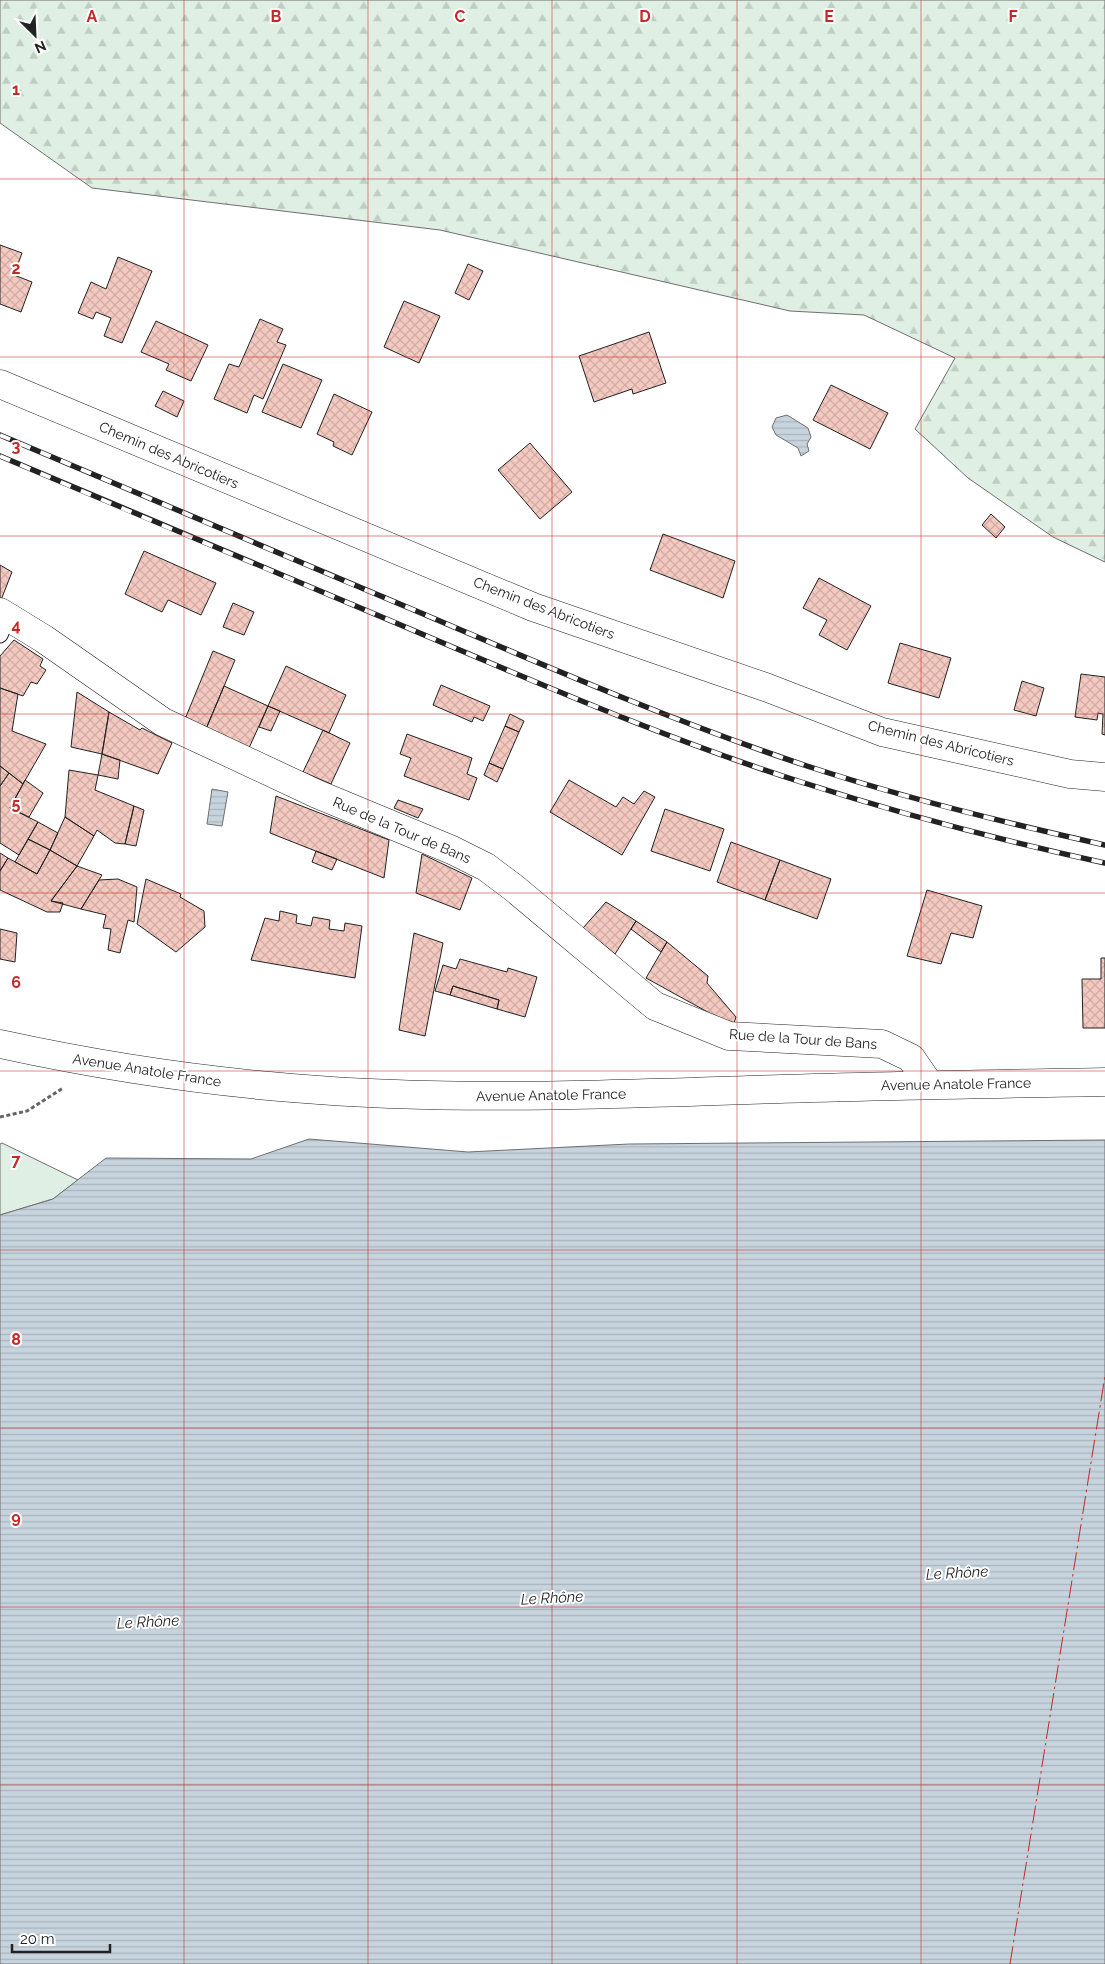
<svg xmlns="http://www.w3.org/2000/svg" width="1105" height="1964" font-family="Raleway,sans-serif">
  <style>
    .grass { fill: #e0efe3; stroke: #6f6f6f }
    .forest { fill: url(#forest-firs); stroke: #6f6f6f }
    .water { fill: url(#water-rules); stroke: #6f6f6f }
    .building { fill: url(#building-cross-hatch); stroke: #222 }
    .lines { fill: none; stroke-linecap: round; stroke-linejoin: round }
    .service-casing { stroke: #222; stroke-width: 17 }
    .minor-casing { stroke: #222; stroke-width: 29 }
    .primary-casing { stroke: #222; stroke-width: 29 }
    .path { stroke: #646464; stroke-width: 3; stroke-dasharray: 4 2.5; stroke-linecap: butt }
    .service { stroke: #fff; stroke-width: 15 }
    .minor { stroke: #fff; stroke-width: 28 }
    .primary { stroke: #fff; stroke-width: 28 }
    .rail-casing { stroke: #222; stroke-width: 5.5 }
    .rail { stroke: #fff; stroke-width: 4; stroke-dasharray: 11; stroke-linecap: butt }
    .power { stroke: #c62828; stroke-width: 1; stroke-dasharray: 18 4 2.5 4; stroke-linecap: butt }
    .grid { fill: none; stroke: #c62828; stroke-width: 1; stroke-opacity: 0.55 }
    .labels { text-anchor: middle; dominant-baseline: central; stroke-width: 4; stroke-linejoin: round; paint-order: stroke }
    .street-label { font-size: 14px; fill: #222; stroke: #fff }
    .water-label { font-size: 15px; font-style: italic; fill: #222; stroke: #fff }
    .grid-label { font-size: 16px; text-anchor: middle; font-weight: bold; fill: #c62828; stroke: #fff; stroke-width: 4; stroke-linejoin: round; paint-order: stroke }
  </style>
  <defs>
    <pattern id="forest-firs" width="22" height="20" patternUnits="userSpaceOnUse" patternTransform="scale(1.25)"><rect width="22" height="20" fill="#e0efe3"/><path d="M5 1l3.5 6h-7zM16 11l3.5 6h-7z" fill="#c0cdc2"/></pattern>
    <pattern id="water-rules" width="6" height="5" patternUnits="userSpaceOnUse" patternTransform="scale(1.25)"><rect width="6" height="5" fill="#c7d3dd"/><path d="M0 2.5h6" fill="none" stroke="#abb5bd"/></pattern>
    <pattern id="building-cross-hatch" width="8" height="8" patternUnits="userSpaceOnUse" patternTransform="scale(1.25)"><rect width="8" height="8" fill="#f3c9c0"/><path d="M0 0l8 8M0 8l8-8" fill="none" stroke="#d0aca5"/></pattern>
  </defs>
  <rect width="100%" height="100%" fill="#fff"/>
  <path class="grass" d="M2,1143L78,1180L53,1199L0,1215V1144Z"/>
  <path class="forest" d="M0,0H1105V562L1053,537L968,478L915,429L955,358L864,315L790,311L440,230L92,188L0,123Z"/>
  <path class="water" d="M787,415L808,428L811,437L807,444L809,451L801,456L798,448L776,435L772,427L776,418Z
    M212,789L228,792L222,826L207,824Z
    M309,1139L468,1152L629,1144L1105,1140V1964H0V1215L53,1199L106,1158L251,1159Z"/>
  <path class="building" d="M0,245L22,253L14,275L32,282L21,312L0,304Z
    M118,257L152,271L122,343L104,336L111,318L96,312L93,319L78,313L91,282L106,289Z
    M468,264L483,271L469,300L455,293Z
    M404,301L440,316L419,363L384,347Z
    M260,319L283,329L277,342L286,345L263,399L254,395L247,413L214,399L229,364L239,367Z
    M156,321L208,345L191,381L166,370L169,364L141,352Z
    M649,332L666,383L633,394L632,389L594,402L579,356Z
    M283,364L322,380L301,428L262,412Z
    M831,385L888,413L870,449L813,420Z
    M163,391L184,401L177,417L155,406Z
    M334,394L372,412L352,455L333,446L334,442L317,434Z
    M530,443L572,492L540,519L498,470Z
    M991,514L1005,527L996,538L982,525Z
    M663,534L735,561L723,598L650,570Z
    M144,551L216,583L201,615L168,600L162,612L125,594Z
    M0,565L12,572L1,600L0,599Z
    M819,578L871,606L847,650L819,635L827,620L803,608Z
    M233,603L254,612L244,635L223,627Z
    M14,640L43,659L40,666L46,670L37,684L31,682L23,696L0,688V656Z
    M900,643L951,658L939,698L888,683Z
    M213,651L235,660L206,729L185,719Z
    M286,666L346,695L329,733L268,706Z
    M1081,674L1105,677V735L1102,734L1103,714L1098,713L1097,720L1075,717Z
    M1022,681L1044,688L1036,716L1014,710Z
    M441,685L490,706L483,721L474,717L472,722L433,705Z
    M224,686L268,706L249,748L206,729Z
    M0,688L18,694L12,731L46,744L23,784L0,766Z
    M77,692L109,712L102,754L71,747Z
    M268,706L280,711L271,731L259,727Z
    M109,712L140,730L142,728L172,743L158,774L102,754Z
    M510,714L524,721L519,732L505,726Z
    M505,726L519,732L503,769L489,763Z
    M323,730L350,743L331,784L303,772Z
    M407,734L472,758L467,774L477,778L469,800L404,776L411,758L400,754Z
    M102,754L120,760L118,779L98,775Z
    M489,763L503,769L497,782L484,775Z
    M0,766L9,773L0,786Z
    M69,770L98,775L95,790L134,806L125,844L115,843L97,830L94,836L65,817Z
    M9,773L23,784L10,808L38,822L19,855L0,843V786Z
    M25,780L43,793L29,817L10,808Z
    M569,780L616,807L623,797L634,804L644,791L655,797L622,855L550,812Z
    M276,796L389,840L384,878L270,833Z
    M398,800L423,809L418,818L394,808Z
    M134,806L144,810L136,846L125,844Z
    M665,809L724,829L710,871L651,851Z
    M65,817L94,836L77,866L50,850Z
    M38,822L58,833L50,850L28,839Z
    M28,839L50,850L37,874L15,862Z
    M731,842L780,860L765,900L717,882Z
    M50,850L77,866L51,901L63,903L60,912H47L0,890V871L8,858L37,874Z
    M316,851L337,859L332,870L312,862Z
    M0,853L8,858L0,871Z
    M422,854L472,878L460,910L416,893Z
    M780,860L831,879L817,919L765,900Z
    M77,866L102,875L81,909L51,901Z
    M118,879L137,887L134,922L128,920L120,953L108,950L111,929L103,928L106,915L81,909L99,880Z
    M146,879L181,894L180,897L204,911L205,927L176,952L137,924Z
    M927,890L982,906L973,938L951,933L941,964L907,956Z
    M606,902L636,921L615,954L583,928Z
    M280,911L297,915L296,923L311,926L313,917L330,920L329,929L344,931L345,923L362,926L355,978L251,960L265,918L279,921Z
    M636,921L667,942L661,952L631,929Z
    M0,929L17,933L15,962L0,959Z
    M414,933L443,943L425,1036L399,1030Z
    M667,942L708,976L707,983L736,1017L733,1026L646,978Z
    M1101,958H1105V1028H1083L1082,979H1101Z
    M460,959L507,972L508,968L537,977L525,1017L497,1009L499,1000L453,986L450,995L435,991L443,965L456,969Z
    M453,986L499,1000L497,1009L450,995Z"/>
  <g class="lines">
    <g class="service-casing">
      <path id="service" d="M0,635L8,617"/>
    </g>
    <g class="minor-casing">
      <path id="minor" d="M0,384L533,607L768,688L882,732L1070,774L1105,777
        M0,612L44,639L163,722L317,794L452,850L486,867L514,888L655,1006L729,1036L882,1044L911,1058L929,1084"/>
    </g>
    <g class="primary-casing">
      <path id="primary" d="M0,1044C96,1065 193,1080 292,1088C444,1101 596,1095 748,1090C867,1086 986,1084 1105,1082"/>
    </g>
    <path class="path" d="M0,1117L27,1111L63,1088"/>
    <use href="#service" class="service"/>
    <use href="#minor" class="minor"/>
    <use href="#primary" class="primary"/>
    <g class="rail-casing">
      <path id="rail" d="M0,435C140,494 280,554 421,613C548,667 675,722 807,766C905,798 1005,823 1105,845
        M0,456C125,510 251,562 377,615C517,674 657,736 801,782C901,814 1003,841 1105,863"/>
    </g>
    <use href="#rail" class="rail"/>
    <path class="power" d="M1010,1964L1105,1376"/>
  </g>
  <path class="grid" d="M184,0V1964M368,0V1964M552,0V1964M737,0V1964M921,0V1964M0,179H1105M0,357H1105M0,536H1105M0,714H1105M0,893H1105M0,1071H1105M0,1250H1105M0,1428H1105M0,1607H1105M0,1785H1105"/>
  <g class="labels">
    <g class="street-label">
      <text transform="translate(169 455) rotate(23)">Chemin des Abricotiers</text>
      <text transform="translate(544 608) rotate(21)">Chemin des Abricotiers</text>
      <text transform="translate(941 743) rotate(14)">Chemin des Abricotiers</text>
      <text transform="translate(402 830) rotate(23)">Rue de la Tour de Bans</text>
      <text transform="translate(803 1039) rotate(4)">Rue de la Tour de Bans</text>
      <text transform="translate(147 1070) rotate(9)">Avenue Anatole France</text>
      <text transform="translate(956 1084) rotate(-1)">Avenue Anatole France</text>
      <text transform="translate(551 1095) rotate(-1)">Avenue Anatole France</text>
    </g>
    <g class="water-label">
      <text transform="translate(957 1573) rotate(-3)">Le Rhône</text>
      <text transform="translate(552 1598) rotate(-3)">Le Rhône</text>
      <text transform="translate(148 1622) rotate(-3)">Le Rhône</text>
    </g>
  </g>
  <g class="grid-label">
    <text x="92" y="22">A</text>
    <text x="276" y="22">B</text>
    <text x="460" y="22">C</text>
    <text x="645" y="22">D</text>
    <text x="829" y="22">E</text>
    <text x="1013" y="22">F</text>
    <text x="16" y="95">1</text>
    <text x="16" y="274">2</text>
    <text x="16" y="452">3</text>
    <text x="16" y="631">4</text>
    <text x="16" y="809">5</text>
    <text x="16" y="988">6</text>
    <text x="16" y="1166">7</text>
    <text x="16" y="1345">8</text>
    <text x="16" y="1523">9</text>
  </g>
  <g transform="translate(35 35) rotate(156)" stroke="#ffffff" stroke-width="4" paint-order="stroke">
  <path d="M0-4L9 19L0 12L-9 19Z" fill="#222222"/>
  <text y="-8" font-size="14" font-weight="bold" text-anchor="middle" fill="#222222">N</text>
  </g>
  <path d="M12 1944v8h98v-8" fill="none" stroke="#222222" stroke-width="2.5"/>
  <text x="20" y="1944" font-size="15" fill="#222222" stroke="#ffffff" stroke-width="4" paint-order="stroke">20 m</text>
</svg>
